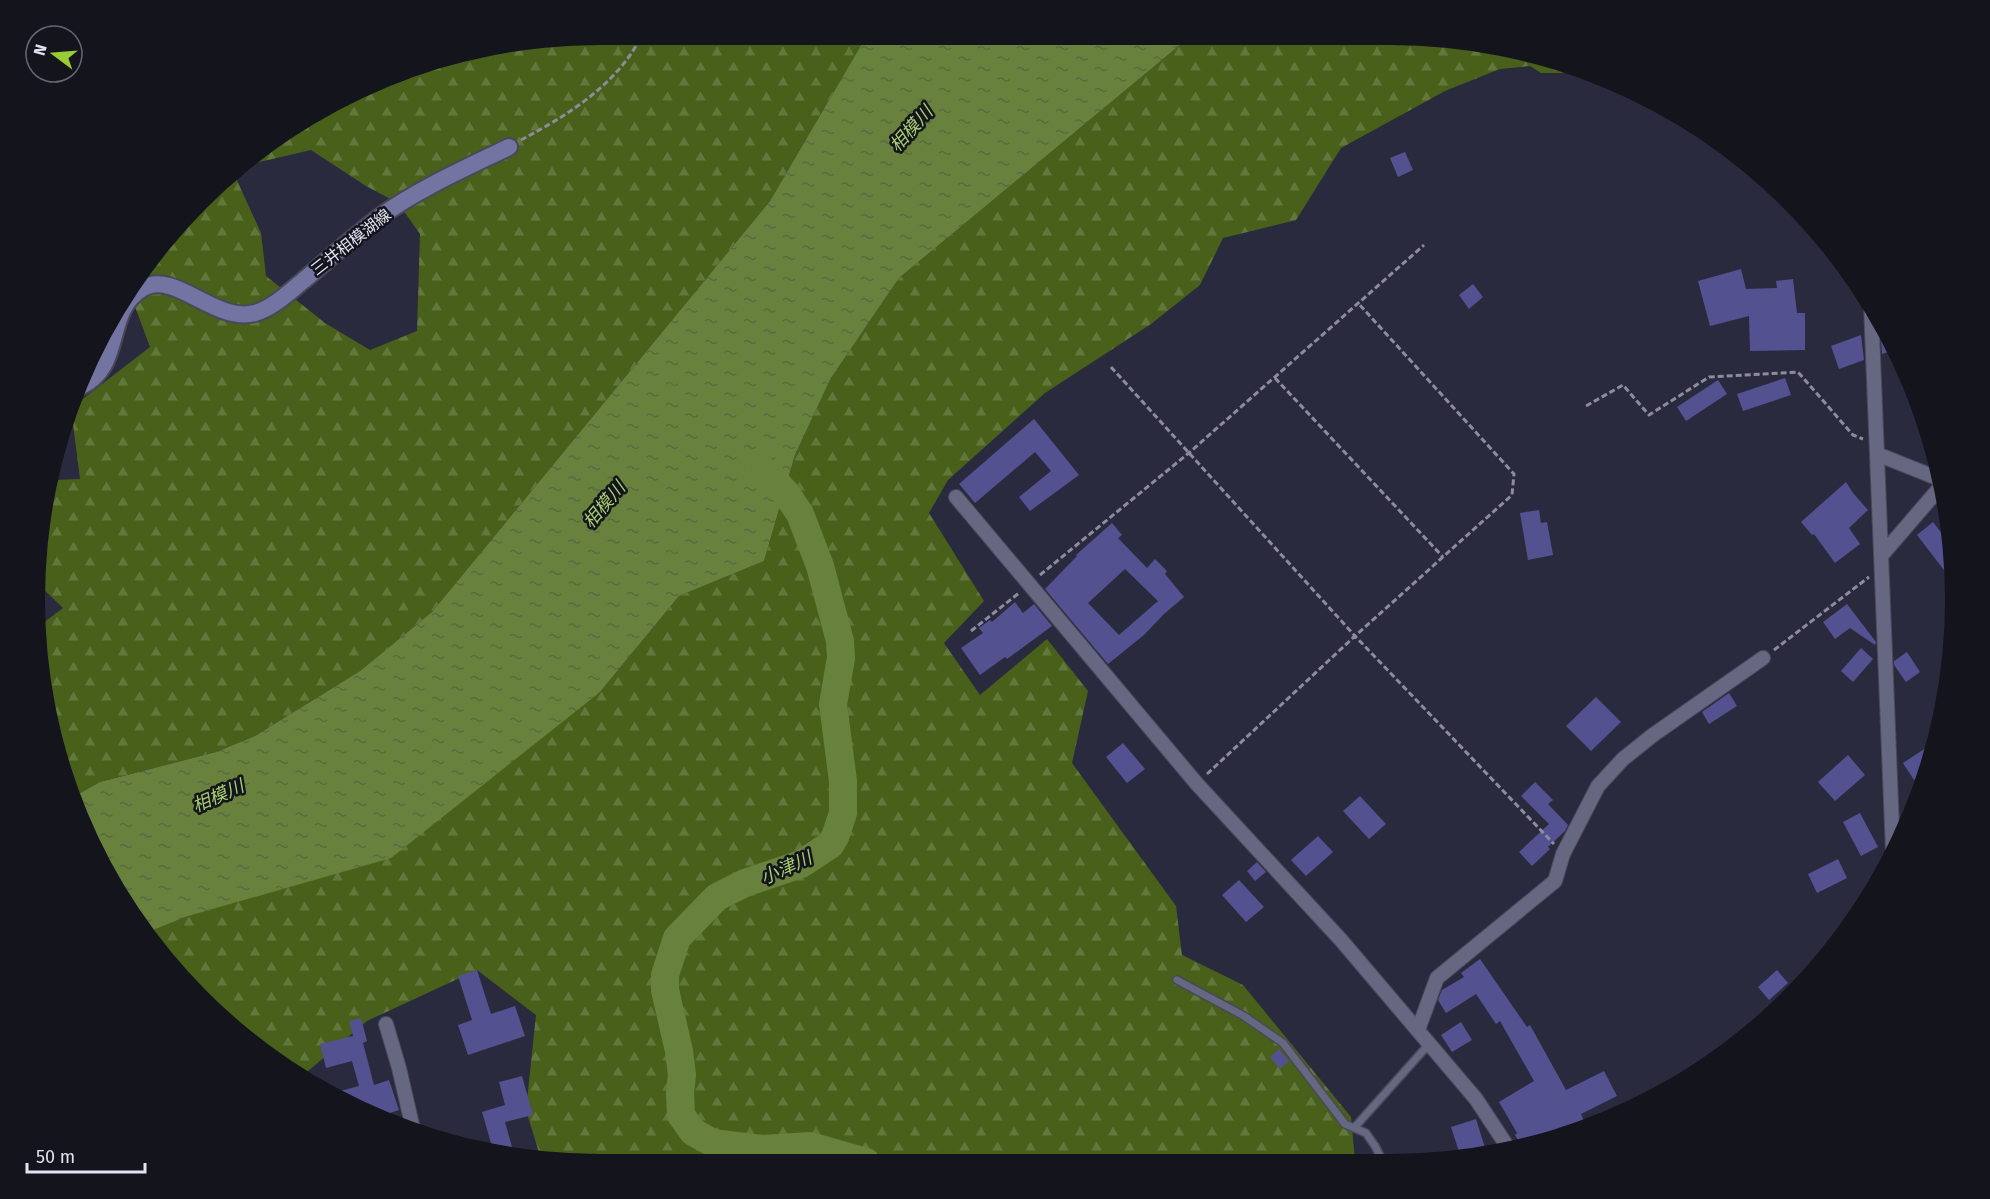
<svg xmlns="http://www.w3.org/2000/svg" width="1990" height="1199" font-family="'Fira Sans','Noto Sans JP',sans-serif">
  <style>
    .forest { fill: url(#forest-firs) }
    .water { fill: url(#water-ripples) }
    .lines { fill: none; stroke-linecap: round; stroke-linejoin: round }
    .river { stroke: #68823d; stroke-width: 28 }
    .building { fill: #545190; fill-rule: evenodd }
    .service-casing { stroke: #49485b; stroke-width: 10 }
    .minor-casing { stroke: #49485b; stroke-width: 16 }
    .secondary-casing { stroke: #49485b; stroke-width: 20 }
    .path { stroke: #8c8c9e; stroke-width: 3; stroke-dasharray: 6 3; stroke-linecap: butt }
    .service { stroke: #666780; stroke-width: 7 }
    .minor { stroke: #666780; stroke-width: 14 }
    .secondary { stroke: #7474a2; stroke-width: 16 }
    .labels { text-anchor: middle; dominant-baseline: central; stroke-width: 5; stroke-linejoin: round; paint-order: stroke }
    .street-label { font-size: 16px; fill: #e2e3f1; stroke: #14141d }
    .water-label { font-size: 18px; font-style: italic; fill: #aacf6f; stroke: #14141d }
  </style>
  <defs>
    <pattern id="forest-firs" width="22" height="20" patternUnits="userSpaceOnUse" patternTransform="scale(1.5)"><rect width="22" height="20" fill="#48601a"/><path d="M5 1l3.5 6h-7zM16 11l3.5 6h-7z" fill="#62773c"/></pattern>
    <pattern id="water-ripples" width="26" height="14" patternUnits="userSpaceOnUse" patternTransform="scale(1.5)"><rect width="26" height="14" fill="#68823d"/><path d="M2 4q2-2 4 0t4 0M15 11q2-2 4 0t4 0" fill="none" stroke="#5a6941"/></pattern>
  </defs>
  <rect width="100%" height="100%" fill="#2a2a3f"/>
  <path class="forest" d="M600,35H867L770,201L432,612L360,671L255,736L216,752L100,782L73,797L64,781L39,626L63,608L37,583L54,480L80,479L71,408L150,347L128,288L130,285L234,174L261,233L266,276L325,323L370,350L417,331L420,234L398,203L366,186L311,150L242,166L256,151L418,64Z
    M1192,35L1428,36L1572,65L1589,73H1541L1530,66L1500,69L1445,91L1341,148L1296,220L1223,238L1200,285L1151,324L1045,393L948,480L929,513L984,601L944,643L980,695L1047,639L1088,691L1072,763L1176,906L1182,955L1243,985L1351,1117L1355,1160L562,1163L541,1159L526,1110L536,1015L477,970L367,1021L301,1077L285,1069L151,943L146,933L188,916L600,692L679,596L764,561L795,455L831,378L899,278Z"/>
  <path class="water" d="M867,35H1192L899,278L831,378L795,455L764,561L679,596L600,692L391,858L188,916L146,933L73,797L100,782L216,752L255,736L360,671L432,612L770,201Z"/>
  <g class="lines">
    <path class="river" d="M758,465L786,493L800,514L820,566L840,641L841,658L833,704L843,781V813L835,837L830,845L801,864L745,883L717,897L677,938L665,975V990L679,1051L682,1075L680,1093L681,1115L693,1132L713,1143L761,1149L810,1146L866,1162"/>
  </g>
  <path class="building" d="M1405,152L1413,170L1398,177L1390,158Z
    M1741,269L1746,289L1777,288L1776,281L1793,279L1797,313H1805V350L1750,351L1749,316L1710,326L1698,281Z
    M1473,284L1483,297L1469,309L1459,295Z
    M1861,335L1864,360L1839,369L1831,346Z
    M1888,337L1895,350L1882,354L1881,339Z
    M1785,378L1791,395L1743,411L1737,394Z
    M1718,380L1727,394L1686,421L1677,407Z
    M1034,419L1079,475L1030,511L1019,497L1051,471L1035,452L975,503L959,484Z
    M1846,482L1853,493L1868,510L1849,528L1860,544L1835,563L1814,534L1812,535L1801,522Z
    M1539,510L1541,523L1547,522L1553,555L1528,560L1520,513Z
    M1933,522L1950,544L1954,583L1917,535Z
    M1112,523L1122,535L1118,538L1147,568L1155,559L1167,571L1165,574L1184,597L1164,614L1144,635L1108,664L1045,589L1077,556L1076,555ZM1125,569L1158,601L1119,635L1088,603Z
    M1015,602L1023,613L1034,604L1052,626L1007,659L1005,657L980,675L961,648L983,633L979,628L990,620L992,622Z
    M1847,604L1876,642L1875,645L1850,628L1835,639L1823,622Z
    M1861,648L1873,659L1853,682L1841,671Z
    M1907,652L1920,672L1906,682L1894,665V661Z
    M1729,693L1737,706L1709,724L1702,712Z
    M1596,697L1621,722L1591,751L1566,726Z
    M1935,742L1926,773L1914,780L1903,763Z
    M1123,743L1145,769L1127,783L1106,757Z
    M1848,755L1865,775L1835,801L1818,782Z
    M1535,782L1553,800L1548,804L1568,825L1565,831L1548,847L1550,849L1532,866L1519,852L1549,824L1521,796Z
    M1360,796L1386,824L1369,839L1343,811Z
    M1860,813L1878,847L1861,856L1843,822Z
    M1318,836L1333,852L1306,876L1291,860Z
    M1838,859L1847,878L1817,893L1808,874Z
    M1257,862L1266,872L1255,881L1247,871Z
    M1239,880L1264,907L1246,922L1222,895Z
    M1480,959L1527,1027L1530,1025L1566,1090L1604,1071L1617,1096L1581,1114L1587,1128L1572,1134L1522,1146L1515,1135L1517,1133L1499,1102L1534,1081L1500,1021L1496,1024L1476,994L1446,1013L1438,1000L1442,990L1464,977L1461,973Z
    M477,970L491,1014L515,1006L525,1036L468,1055L458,1025L472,1020L458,976Z
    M1777,970L1788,983L1769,1000L1758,987Z
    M361,1018L367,1041L363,1043L374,1085L389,1080L399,1110L381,1116L333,1093L359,1086L352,1061L326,1068L320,1044L353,1036L349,1021Z
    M1461,1022L1472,1040L1452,1052L1441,1035Z
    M1279,1049L1289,1061L1280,1069L1270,1057Z
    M522,1076L533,1115L505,1122L514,1154L493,1150L482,1112L505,1105L499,1082Z
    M1476,1119L1486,1151L1461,1158L1451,1127Z"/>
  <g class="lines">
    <g class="service-casing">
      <path id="service" d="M1177,980L1244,1016L1283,1043L1345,1124L1366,1133L1375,1146L1382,1160
        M1354,1128L1429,1044"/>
    </g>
    <g class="minor-casing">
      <path id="minor" d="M1871,306L1893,852
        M1877,454L1942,480
        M956,497L1197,784L1341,940L1476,1099L1509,1149
        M1881,556L1943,484
        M386,1024L399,1068L414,1133
        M1418,1030L1437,978L1555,881L1563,854L1598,786L1623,759L1653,735L1763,658"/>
    </g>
    <g class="secondary-casing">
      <path id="secondary" d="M80,387C125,366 103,311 143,288C175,270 216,324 255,313C273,308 289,292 304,280C329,259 354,236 381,216C420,188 466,168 509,147"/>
    </g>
    <path class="path" d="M521,140C568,115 618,84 642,35
      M1111,367L1355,636L1554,844
      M1275,378L1443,557
      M1586,406L1623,385L1649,415L1709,377L1798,372L1853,435L1863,439
      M1040,575L1190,452L1424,245
      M971,631L1019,593
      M1774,650L1869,577
      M1207,774L1355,636L1512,495L1514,474L1358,303"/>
    <use href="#service" class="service"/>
    <use href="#minor" class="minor"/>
    <use href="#secondary" class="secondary"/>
  </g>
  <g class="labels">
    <g class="street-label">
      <text transform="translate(351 242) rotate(-38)">三井相模湖線</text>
    </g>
    <g class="water-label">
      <text transform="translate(911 129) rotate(-48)">相模川</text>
      <text transform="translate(604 505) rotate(-50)">相模川</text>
      <text transform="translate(218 796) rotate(-24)">相模川</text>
      <text transform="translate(786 868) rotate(-25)">小津川</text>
    </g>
  </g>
  <path d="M0 0H1990V1199H0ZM599 45H1391A554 554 0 0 1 1945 599V600A554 554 0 0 1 1391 1154H599A554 554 0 0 1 45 600V599A554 554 0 0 1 599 45Z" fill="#14141d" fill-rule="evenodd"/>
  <g transform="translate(54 54) rotate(286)"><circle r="28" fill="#14141d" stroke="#666772" stroke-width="1.5"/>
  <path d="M0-4.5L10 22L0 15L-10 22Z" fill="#99cb35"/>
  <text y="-9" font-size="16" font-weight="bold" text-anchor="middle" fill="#e2e3f1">N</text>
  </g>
  <path d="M27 1163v9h118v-9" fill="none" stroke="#e2e3f1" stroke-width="3"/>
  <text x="36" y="1163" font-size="18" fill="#e2e3f1" stroke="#14141d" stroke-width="4.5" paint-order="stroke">50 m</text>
</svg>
